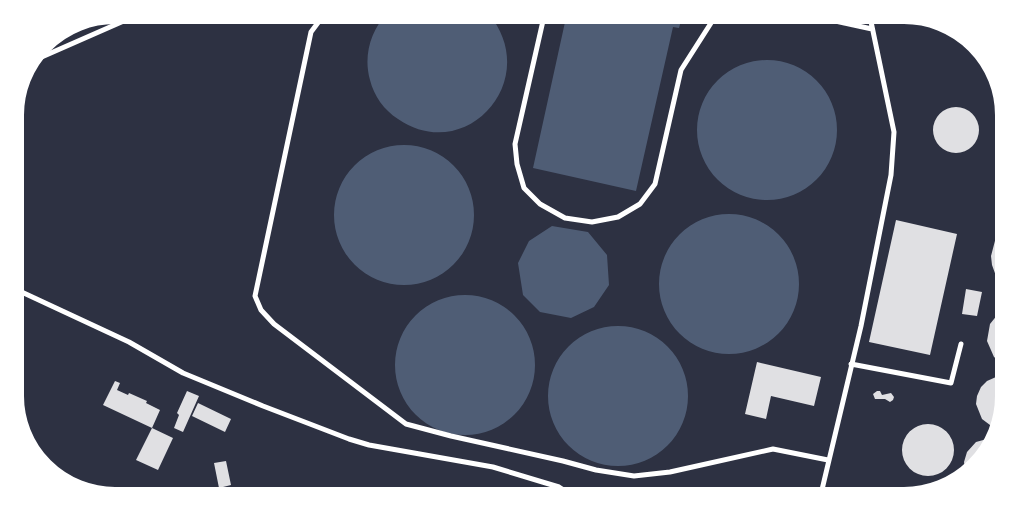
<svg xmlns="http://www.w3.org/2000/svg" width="1019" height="511" font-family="Roboto,sans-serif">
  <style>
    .water { fill: #4f5d75 }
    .building { fill: #e0e0e3 }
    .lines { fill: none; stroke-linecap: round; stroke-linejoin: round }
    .minor { stroke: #fff; stroke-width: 5 }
    .rim { fill: none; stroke: #fff; stroke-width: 6 }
  </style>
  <rect width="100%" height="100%" fill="#2d3142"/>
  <path class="water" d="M387,13H488C544,79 466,166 398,119C384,110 374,96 370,80C363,55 371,31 387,13Z
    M567,13H683L679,28L673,27L636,191L533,168Z
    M697 130a70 70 0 1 1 140 0a70 70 0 1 1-140 0Z
    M334 215a70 70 0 1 1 140 0a70 70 0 1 1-140 0Z
    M659 284a70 70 0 1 1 140 0a70 70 0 1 1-140 0Z
    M552,226L588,232L607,255L609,285L594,307L571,318L540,312L523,295L518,263L529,241Z
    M395 365a70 70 0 1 1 140 0a70 70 0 1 1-140 0Z
    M548 396a70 70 0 1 1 140 0a70 70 0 1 1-140 0Z"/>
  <path class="building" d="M933 130a23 23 0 1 1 46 0a23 23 0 1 1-46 0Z
    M896,220L957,234L930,355L869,342Z
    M1006,224V288L996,276L992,265L991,256L996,237Z
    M966,289L982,292L977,316L962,314Z
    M1006,310V366L994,357L987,341L990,324L998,314Z
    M757,362L821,377L814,406L771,396L766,419L745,414Z
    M996,377H1006V396L999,428L990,425L982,419L976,404L977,396L981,387L987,381Z
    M115,381L120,383L117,390L128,395L129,393L147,401L146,403L160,410L152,428L103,405Z
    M187,391L199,396L183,432L174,428L179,415L177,413Z
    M877,391H880L882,395L891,393L894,397L893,400L890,402L885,399H875L873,394Z
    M198,403L231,419L225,432L192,416Z
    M902 450a26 26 0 1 1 52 0a26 26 0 1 1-52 0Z
    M152,428L173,438L158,470L136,460Z
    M987,439L996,440L966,475L964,462L967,452L976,442Z
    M226,461L231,485L219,488L214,463Z
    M279,488L314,498H276Z"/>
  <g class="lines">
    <path class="minor" d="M326,12L311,32L255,296L261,310L274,324L406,424L451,436L563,461L596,470L634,476L670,472L773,449L828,460
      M545,12L515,144L517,164L524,188L540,204L565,218L592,222L618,217L640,204L655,184L681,70L711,23L715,12
      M794,12L872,29
      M28,63L126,20L138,12
      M13,288L129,342L183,373L263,406L349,439L369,445L493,467L559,487L576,498
      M851,364L951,383L961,344
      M820,498L861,326L891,175L894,132L869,12"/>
  </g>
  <path d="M0 0H1019V511H0ZM115 21H904A94 94 0 0 1 998 115V396A94 94 0 0 1 904 490H115A94 94 0 0 1 21 396V115A94 94 0 0 1 115 21Z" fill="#fff" fill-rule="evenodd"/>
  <path class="rim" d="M115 21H904A94 94 0 0 1 998 115V396A94 94 0 0 1 904 490H115A94 94 0 0 1 21 396V115A94 94 0 0 1 115 21Z"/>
</svg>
